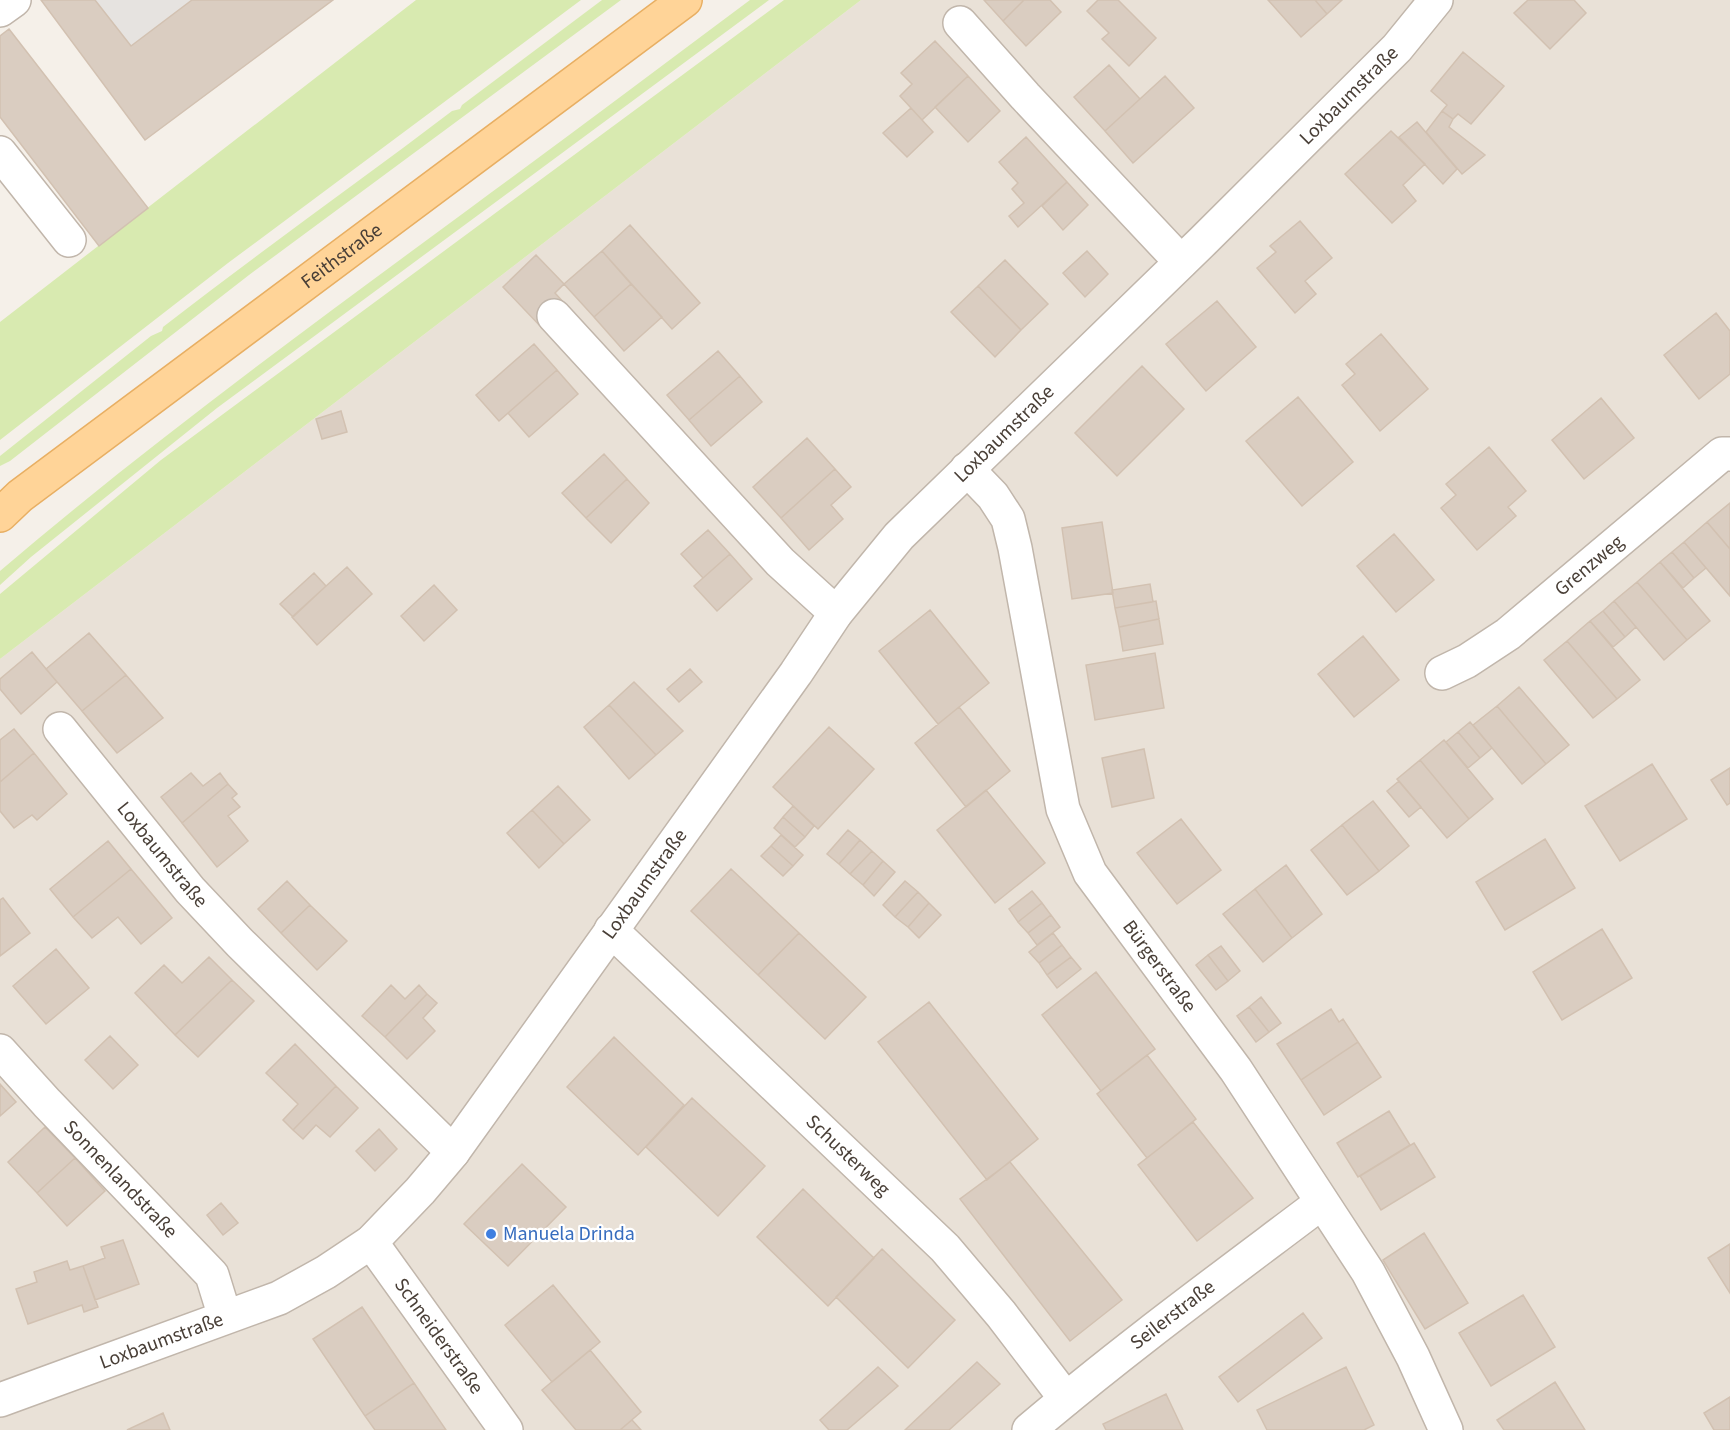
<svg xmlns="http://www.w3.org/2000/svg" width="1730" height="1430" font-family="'Source Sans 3',sans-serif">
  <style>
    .residential { fill: #e9e1d7 }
    .green { fill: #d8eab0 }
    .parking { fill: #e6e3e0 }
    .building { fill: #dacdc1; stroke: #d2c1b1; stroke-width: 1.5 }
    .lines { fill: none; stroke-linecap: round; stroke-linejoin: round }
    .minor-casing { stroke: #c1b6ab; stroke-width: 36 }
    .major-casing { stroke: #e8af63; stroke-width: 36 }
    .minor { stroke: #fff; stroke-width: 33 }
    .major { stroke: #ffd498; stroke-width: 33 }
    .shop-dot { fill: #3f7fe0; stroke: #fff; stroke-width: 2 }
    .labels { text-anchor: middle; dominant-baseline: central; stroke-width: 4.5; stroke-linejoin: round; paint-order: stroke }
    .street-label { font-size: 20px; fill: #493f37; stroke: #fff }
    .shop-label { font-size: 20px; fill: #366cbe; stroke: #fff; text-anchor: start }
  </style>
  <rect width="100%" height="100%" fill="#f5f0e9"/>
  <path class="residential" d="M861,0H1730V1430H0V659Z"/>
  <path class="green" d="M416,0H581L228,263L0,440V322Z
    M602,0H621L249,275L10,461L0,466V456L151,336L162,331L163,327C258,253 356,184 452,111L460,109L462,105Z
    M750,0H769L217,408L31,557L0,585V571C150,443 310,326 469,209C563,140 656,70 750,0Z
    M784,0H861L0,659V594L161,460Z"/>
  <path class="parking" d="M95,0H192L131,46Z"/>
  <path class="building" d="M41,0H95L131,46L192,0H333L145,140Z
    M984,0H1024L1003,21Z
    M1024,0H1050L1061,12L1026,46L1003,21Z
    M1098,0H1118L1156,38L1129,66L1102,39L1109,33L1087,11Z
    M1268,0H1315L1327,14L1301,37Z
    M1315,0H1342L1327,14Z
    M1528,0H1574L1586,13L1550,49L1514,13Z
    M9,29L148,208L99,246L0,117V36Z
    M935,41L968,76L922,120L900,96L912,84L901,73Z
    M1463,52L1504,86L1471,124L1458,114L1453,119L1442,111L1447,105L1431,91Z
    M1109,65L1140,99L1105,131L1074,97Z
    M968,76L1000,111L968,142L935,107Z
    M1165,76L1194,108L1133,163L1105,131Z
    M911,108L933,132L907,157L883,133Z
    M1442,111L1453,119L1449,127L1485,155L1462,174L1426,132Z
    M1417,122L1457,169L1443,184L1399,137Z
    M1391,131L1425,164L1403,185L1416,201L1392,223L1345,174Z
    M1026,137L1067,182L1018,227L1009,216L1024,203L1012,189L1018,183L999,162Z
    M1067,182L1088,205L1063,230L1042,206Z
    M1300,221L1332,258L1305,281L1316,294L1295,313L1257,268L1276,252L1270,246Z
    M630,225L700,303L672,329L602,251Z
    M602,251L631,284L594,317L564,284Z
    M1087,251L1108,274L1085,297L1063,273Z
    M536,255L564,284L555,293L566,305L542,328L503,287Z
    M1005,260L1048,304L1021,330L978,286Z
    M631,284L662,317L624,351L594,317Z
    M978,286L1021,330L995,357L951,312Z
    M1217,301L1256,347L1206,391L1166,344Z
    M1716,313L1730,331V374L1699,399L1664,355Z
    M1381,334L1428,389L1380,431L1342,385L1355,374L1346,364Z
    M534,344L557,370L499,421L476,395Z
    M718,351L740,376L689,420L667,395Z
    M1142,366L1184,409L1117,476L1075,433Z
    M557,370L578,394L529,437L508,413Z
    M740,376L762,402L711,446L689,420Z
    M1298,397L1353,462L1302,506L1246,441Z
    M1601,398L1634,438L1584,479L1552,440Z
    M341,411L347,432L322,439L316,419Z
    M807,438L835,469L781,518L753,487Z
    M1489,447L1526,491L1508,507L1516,516L1477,550L1441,508L1456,495L1446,484Z
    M604,454L627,479L586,518L562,493Z
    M835,469L851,487L831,505L843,519L809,550L781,518Z
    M627,479L649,503L611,543L586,518Z
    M1730,503V549L1707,522Z
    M1102,522L1113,593L1072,599L1062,528Z
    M1707,522L1730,549V596L1684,542Z
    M708,530L730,554L703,578L681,554Z
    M1394,534L1434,580L1396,612L1357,566Z
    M1684,542L1706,568L1694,578L1672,552Z
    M1672,552L1694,578L1683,588L1660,562Z
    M730,554L752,579L717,611L694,586Z
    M1660,562L1710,621L1687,640L1637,582Z
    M347,567L372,594L317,645L292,617Z
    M314,573L326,586L293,617L280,604Z
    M1637,582L1687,640L1664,660L1614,601Z
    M1150,584L1153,602L1115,608L1112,590Z
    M434,585L457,610L424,641L401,616Z
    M1156,601L1159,619L1119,627L1115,608Z
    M1614,601L1636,627L1625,637L1603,611Z
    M930,610L989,683L938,724L879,651Z
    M1603,611L1625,637L1613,647L1590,621Z
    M1159,619L1163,644L1123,651L1119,627Z
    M1590,621L1640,680L1617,699L1567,641Z
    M89,633L126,675L82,711L46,669Z
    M1363,636L1399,680L1354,717L1318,674Z
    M1567,641L1617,699L1593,718L1544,660Z
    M32,652L57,682L21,714L0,689V679Z
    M1155,653L1164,708L1095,720L1086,665Z
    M690,669L702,682L679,702L667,689Z
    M126,675L163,718L117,753L82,711Z
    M634,682L683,731L656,755L609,705Z
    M1519,687L1569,745L1546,764L1497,706Z
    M609,705L656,755L629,779L584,727Z
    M1497,706L1546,764L1522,784L1473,725Z
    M959,707L1010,771L966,807L915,743Z
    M1470,722L1492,748L1480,758L1458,732Z
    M829,727L874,769L818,829L773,787Z
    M14,729L34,753L0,782V740Z
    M1458,732L1480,758L1468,768L1446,742Z
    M1444,740L1493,799L1469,819L1420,760Z
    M1144,749L1154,798L1112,807L1102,758Z
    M34,753L67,794L37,820L32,815L14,828L0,811V782Z
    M1420,760L1469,819L1447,838L1397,779Z
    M1652,764L1687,819L1620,861L1585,806Z
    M1730,768V803L1727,805L1711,780Z
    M191,773L203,786L220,773L228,784L182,823L161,797Z
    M1399,781L1421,807L1409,817L1387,791Z
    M228,784L237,794L232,798L240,807L228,816L248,841L217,867L182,823Z
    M558,786L590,820L564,844L532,810Z
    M986,790L1045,863L995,903L937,830Z
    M1373,801L1409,846L1379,871L1342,825Z
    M793,806L814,826L805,837L783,817Z
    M532,810L564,844L539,868L507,833Z
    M783,817L805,837L795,847L774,828Z
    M1181,819L1221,870L1177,904L1137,853Z
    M1342,825L1379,871L1347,895L1311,850Z
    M848,830L860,840L839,864L827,854Z
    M781,835L803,855L793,866L771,846Z
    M1545,839L1575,888L1505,930L1476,882Z
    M860,840L872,851L850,874L839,864Z
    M108,841L131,869L73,917L50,889Z
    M771,846L793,866L783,876L761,856Z
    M872,851L883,861L863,885L850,874Z
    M883,861L895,872L874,896L863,885Z
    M1286,865L1322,914L1292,938L1255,889Z
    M131,869L172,918L141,944L118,917L92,938L73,917Z
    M731,869L799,933L758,975L691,911Z
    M287,881L310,905L281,933L258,909Z
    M905,881L918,892L895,917L883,905Z
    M1255,889L1292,938L1263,962L1223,914Z
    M1032,891L1042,903L1018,922L1009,909Z
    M918,892L929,903L908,927L895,917Z
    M3,898L30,933L0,956V900Z
    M929,903L941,915L919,938L908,927Z
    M1042,903L1051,915L1028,933L1018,922Z
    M310,905L347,941L317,970L281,933Z
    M1051,915L1060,927L1037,945L1028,933Z
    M1602,929L1632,978L1562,1020L1533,972Z
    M799,933L866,997L825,1039L758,975Z
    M1053,933L1062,945L1039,963L1029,952Z
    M1062,945L1071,957L1047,975L1039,963Z
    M1221,946L1240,971L1228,981L1208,955Z
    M56,949L89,988L46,1024L13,986Z
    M1208,955L1228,981L1216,990L1196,965Z
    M209,957L232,980L175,1035L135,993L164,965L182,983Z
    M1071,957L1081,969L1057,988L1047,975Z
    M1096,972L1155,1049L1101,1091L1042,1015Z
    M232,980L254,1001L198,1057L175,1035Z
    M391,985L405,999L419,985L427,994L385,1037L362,1016Z
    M427,994L437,1003L423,1018L435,1031L407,1059L385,1037Z
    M1261,997L1281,1023L1269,1032L1249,1007Z
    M929,1002L1038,1139L987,1180L878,1042Z
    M1249,1007L1269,1032L1256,1042L1237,1016Z
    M1331,1009L1339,1022L1343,1019L1358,1042L1301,1080L1277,1044Z
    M110,1036L138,1065L113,1089L85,1060Z
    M614,1037L684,1105L638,1155L567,1087Z
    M1358,1042L1381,1077L1324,1115L1301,1080Z
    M295,1044L336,1086L293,1130L283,1120L298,1104L266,1073Z
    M1147,1055L1196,1119L1147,1158L1097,1094Z
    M0,1084L16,1102L0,1116Z
    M336,1086L358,1108L330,1137L316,1125L303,1139L293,1130Z
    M692,1098L765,1166L718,1216L646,1147Z
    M1389,1111L1410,1145L1358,1177L1337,1143Z
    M1193,1122L1253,1198L1197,1241L1138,1165Z
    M45,1127L75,1158L37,1193L8,1162Z
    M379,1129L397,1149L375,1171L356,1151Z
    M1414,1143L1435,1177L1381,1210L1360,1176Z
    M75,1158L105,1191L67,1226L37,1193Z
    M1010,1162L1122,1300L1070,1341L960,1199Z
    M522,1164L566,1207L508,1266L464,1224Z
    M803,1189L874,1258L828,1306L757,1237Z
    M221,1203L238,1223L223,1235L207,1215Z
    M1424,1233L1468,1303L1425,1329L1383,1260Z
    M123,1240L139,1284L95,1300L83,1266L105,1258L101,1247Z
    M1730,1244V1293L1708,1258Z
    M882,1249L955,1320L908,1368L836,1297Z
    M67,1261L70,1270L83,1266L98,1307L84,1312L82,1305L28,1324L16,1289L37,1282L34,1272Z
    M553,1285L600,1342L552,1382L505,1325Z
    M1523,1295L1555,1347L1491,1386L1459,1333Z
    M362,1307L414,1383L365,1416L313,1339Z
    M1303,1313L1322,1338L1238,1402L1219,1377Z
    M590,1350L641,1412L620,1430H576L542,1390Z
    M977,1362L1000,1384L949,1430H905Z
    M878,1367L898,1386L847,1430H829L820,1420Z
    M1346,1367L1374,1425L1364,1430H1267L1257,1410Z
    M1555,1382L1585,1430H1504L1497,1420Z
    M414,1383L446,1430H375L365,1416Z
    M1166,1394L1183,1430H1106L1103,1424Z
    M1730,1397V1430H1714L1704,1413Z
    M163,1413L170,1430H127Z
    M632,1420L641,1430H620Z"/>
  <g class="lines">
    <g class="minor-casing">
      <g id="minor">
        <path d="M0,10L14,0"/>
        <path d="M960,23L1025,96L1181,262"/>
        <path d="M0,153L69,240"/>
        <path d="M554,316L780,562L836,613"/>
        <path id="s1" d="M967,469L993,496L1008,519L1015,548L1063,809L1090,873L1236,1070L1368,1272L1413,1357L1446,1430"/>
        <path id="s2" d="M1442,673L1467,661L1508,634L1722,454H1730"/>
        <path id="s3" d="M60,729L190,890L240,943L453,1152"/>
        <path id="s4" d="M611,930L945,1248L1001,1314L1066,1399"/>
        <path id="s5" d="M0,1051L47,1103L212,1275L225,1317"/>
        <path id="s6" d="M371,1242L506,1430"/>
        <path id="s7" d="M0,1400L279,1298L326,1272L371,1242L420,1191L453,1152L796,673L836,613L899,536L1203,241L1397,48L1436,0"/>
        <path id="s8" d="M1029,1430C1123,1350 1223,1277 1321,1203"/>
      </g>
    </g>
    <g class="major-casing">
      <g id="major">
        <path id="s9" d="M0,515L20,496L685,0"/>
      </g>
    </g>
    <use href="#minor" class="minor"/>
    <use href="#major" class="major"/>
  </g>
  <circle class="shop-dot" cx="491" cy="1234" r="6"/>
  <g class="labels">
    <g class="street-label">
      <text stroke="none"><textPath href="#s7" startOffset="1917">Loxbaumstraße</textPath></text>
      <text stroke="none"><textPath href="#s9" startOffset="429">Feithstraße</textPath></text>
      <text stroke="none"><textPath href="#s7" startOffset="1434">Loxbaumstraße</textPath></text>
      <text stroke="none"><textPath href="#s2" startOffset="183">Grenzweg</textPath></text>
      <text stroke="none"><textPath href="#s3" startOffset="162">Loxbaumstraße</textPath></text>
      <text stroke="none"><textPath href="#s7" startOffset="856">Loxbaumstraße</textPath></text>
      <text stroke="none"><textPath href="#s1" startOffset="546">Bürgerstraße</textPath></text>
      <text stroke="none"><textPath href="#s4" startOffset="327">Schusterweg</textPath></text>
      <text stroke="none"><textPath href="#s5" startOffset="176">Sonnenlandstraße</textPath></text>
      <text stroke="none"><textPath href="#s8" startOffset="184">Seilerstraße</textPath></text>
      <text stroke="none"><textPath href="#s6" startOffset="116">Schneiderstraße</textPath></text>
      <text stroke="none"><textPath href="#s7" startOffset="172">Loxbaumstraße</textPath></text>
    </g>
    <g class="shop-label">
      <text x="503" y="1234">Manuela Drinda</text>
    </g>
  </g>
</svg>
